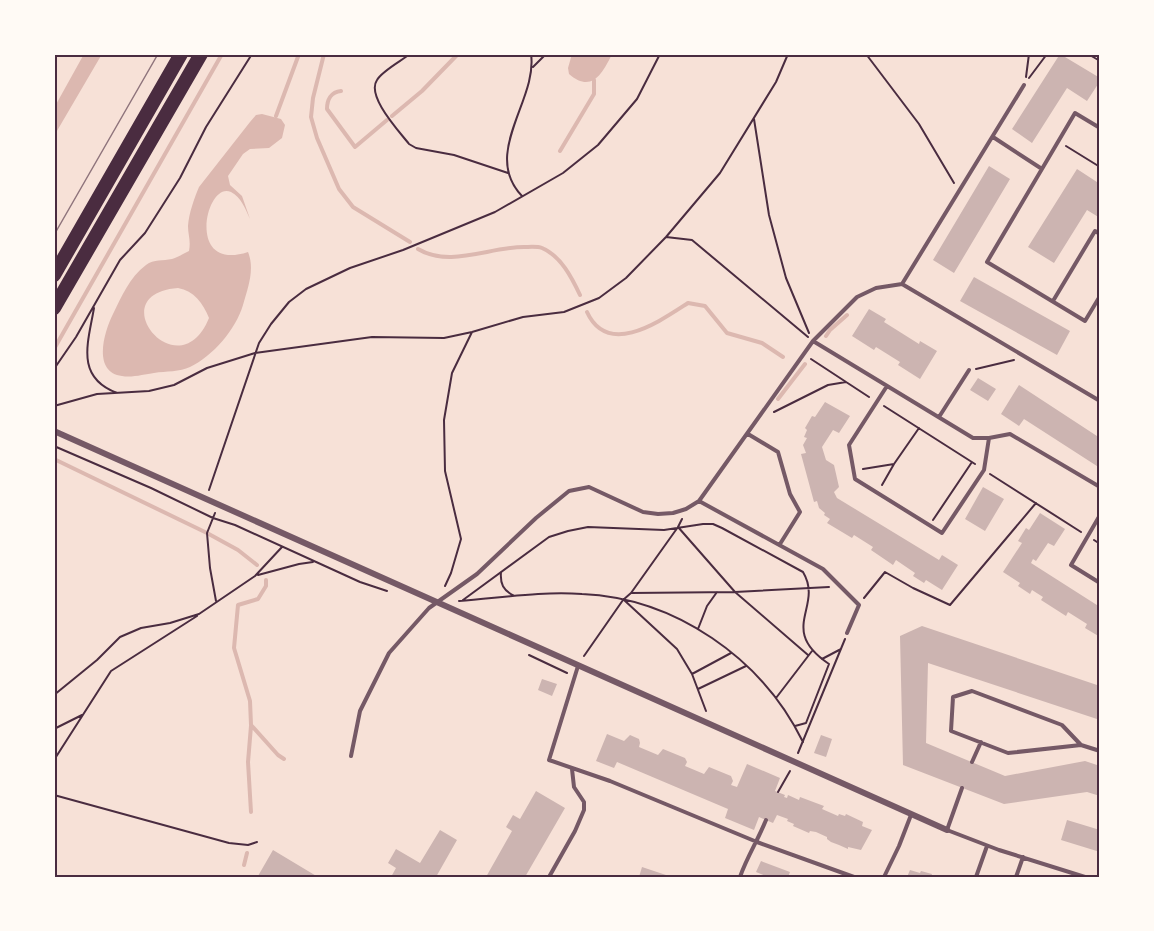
<svg xmlns="http://www.w3.org/2000/svg" width="1154" height="931" font-family="'PT Sans Narrow',sans-serif">
  <style>
    .water { fill: #dcb8b0; fill-rule: evenodd }
    .lines { fill: none; stroke-linecap: round; stroke-linejoin: round }
    .stream { stroke: #dcb8b0; stroke-width: 4 }
    .building { fill: #ccb4b1 }
    .path { stroke: #4a2c40; stroke-width: 2 }
    .service { stroke: #755966; stroke-width: 4 }
    .minor { stroke: #755966; stroke-width: 6 }
    .primary { stroke: #4a2c40; stroke-width: 14 }
    .tram { stroke: #8f747c; stroke-width: 1.5 }
    .neatline { fill: none; stroke: #4a2c40; stroke-width: 2 }
  </style>
  <rect width="100%" height="100%" fill="#f7e1d7"/>
  <path class="water" d="M84,54H102L54,136V108Z
    M572,54H612C602,75 591,93 569,74L568,68Z
    M262,114L281,119L285,125L282,138L269,148L250,149L243,154L228,176L230,185L242,196L250,219C246,210 241,197 231,192C206,180 185,273 248,252C255,269 248,288 243,305C236,329 213,356 190,367C180,372 166,371 154,373C145,374 132,378 122,376C92,372 104,332 113,314C122,296 129,278 146,265C154,259 163,261 172,259C178,257 183,254 189,251C191,240 188,235 188,226C189,213 194,199 199,187L250,122L256,115ZM178,288C194,291 203,303 209,318C179,392 99,294 178,288Z"/>
  <g class="lines">
    <path class="stream" d="M324,54L313,98L311,117L317,138L339,189L353,207L410,242
      M341,91C331,92 327,100 327,109L355,147L387,120
      M276,116L299,54
      M392,116L422,91L458,54
      M560,151L594,94V80
      M418,249C450,268 489,247 524,247C529,247 537,246 542,248C561,256 572,278 580,295
      M587,312C608,358 660,321 688,303L705,306L727,333L762,343L783,357
      M826,336L830,330L847,315
      M54,349L222,54
      M778,399L805,364
      M54,459L207,533L238,550L257,565
      M266,580V586L258,599L238,605L234,648L250,701L251,725L278,755L284,759
      M251,726L248,762L251,812
      M244,865L247,853"/>
  </g>
  <path class="building" d="M1060,54L1100,78V81L1087,101L1067,88L1032,143L1012,129Z
    M989,166L1010,179L954,273L933,260Z
    M1077,169L1100,184V218L1087,210L1054,263L1028,247Z
    M974,277L1070,331L1057,355L960,301Z
    M869,309L886,319L884,322L919,344L920,341L937,351L920,379L898,365L900,362L876,347L874,350L852,336Z
    M978,378L996,389L988,401L970,390Z
    M1019,385L1100,438V468L1024,419L1019,426L1001,414Z
    M825,402L850,416L839,433L833,430L822,447L826,460L834,465L839,487L834,492L837,498L939,560L942,555L958,565L942,590L926,580L924,583L913,576L915,573L896,560L893,565L871,550L873,547L854,535L852,538L827,523L830,519L824,515L825,513L819,508L817,501L814,502L801,454L806,453L803,445L807,438L804,437L807,430L805,428L812,416L815,417Z
    M983,487L1004,499L985,531L965,519Z
    M1040,513L1065,529L1054,546L1048,543L1036,561L1033,559L1031,563L1100,607V637L1085,628L1087,624L1068,612L1066,616L1041,600L1043,597L1032,590L1030,594L1018,586L1020,583L1003,572L1022,543L1018,541L1026,528L1029,530Z
    M922,626L1100,686V720L928,663L926,743L1005,776L1085,761L1100,766V796L1087,792L1004,804L903,765L900,636Z
    M542,679L557,684L552,696L538,690Z
    M607,734L624,741L630,735L639,739L640,743L639,747L658,755L663,749L685,758L687,762L685,766L704,774L709,767L731,776L733,781L731,785L737,787L747,764L780,778L775,791L785,795L784,797L787,798L788,795L799,800L800,797L824,806L822,809L838,816L839,814L845,816L846,814L863,822L862,826L872,830L861,850L848,847V849L839,845L831,842L827,839V837L816,832L810,831L809,833L793,826L794,824L787,821L788,819L777,815L773,823L759,817L754,830L725,818L728,809L617,762L614,768L596,761Z
    M821,735L832,739L826,757L814,753Z
    M536,791L565,808L525,877H486L512,831L506,827L513,815L520,819Z
    M1067,820L1100,830V852L1061,840Z
    M440,830L457,840L436,877H391L396,868L388,863L396,849L420,863Z
    M273,850L318,877H260L258,876Z
    M761,861L790,872L788,877H768L756,872Z
    M642,867L672,877H639Z
    M910,870L920,873L921,871L932,874L931,877H907Z"/>
  <g class="lines">
    <path class="path" d="M410,54C401,61 382,71 377,80C366,96 399,131 409,144L416,148L454,155L508,173
      M866,54L919,124L954,183
      M1088,54L1100,61
      M533,67L546,54
      M1026,77L1029,54
      M1029,78L1047,54
      M754,119L769,215L786,278L809,333
      M1066,146L1100,167
      M522,196C481,153 538,100 531,54
      M666,237L692,240L808,337
      M94,308C88,343 75,377 117,393
      M811,359L869,397
      M54,369L76,337L120,260L145,233L180,178L206,127L252,54
      M976,369L1014,360
      M54,406L97,394L149,391L174,385L207,368L255,353L372,337L444,338L472,332L523,317L564,312L599,298L626,278L666,237L720,173L776,82L788,54
      M884,406L975,464
      M774,412L828,385L846,382
      M54,446L151,488L213,518L235,525L360,582L387,591
      M863,469L894,464L919,428
      M990,474L1081,532
      M882,485L894,464
      M209,490L259,343L271,324L289,302L306,289L350,268L403,250L495,212L563,173L598,145L637,99L660,54
      M215,513L207,533L210,568L216,601
      M933,520L972,462
      M678,527L735,592L808,655
      M1094,540L1100,544
      M501,572C500,584 503,590 514,596
      M258,575L299,564L313,562
      M445,586L451,573L461,539L445,471L444,420L452,373L472,332
      M631,593L735,592L829,587
      M864,598L885,572L913,588L950,605L1036,503
      M463,600L549,537L568,531L588,527L664,530L703,524H713L722,528L803,572C824,607 777,629 829,664L806,723L795,726
      M624,600L677,649L692,674L706,711
      M459,601C500,598 541,591 582,594C675,598 762,658 803,742
      M698,629L707,606L717,592
      M529,655L567,673
      M584,656L623,600L631,593L678,527L682,519
      M822,659L841,649
      M692,674L731,653
      M698,689L746,666
      M54,695L97,660L120,637L141,628L170,623L199,614L255,576L282,547
      M776,698L812,651
      M54,729L82,715
      M798,753L845,639
      M54,760L111,671L197,616
      M778,792L790,771
      M54,795L229,843L248,845L257,842"/>
    <path class="service" d="M1100,128L1075,113L987,262L1085,321L1100,296
      M993,137L1042,169
      M902,284L1024,85
      M1053,301L1095,231L1100,234
      M813,341L973,438H989L1010,434L1100,487
      M887,386L849,445L855,479L942,533L984,470L989,438
      M939,417L969,370
      M748,434L778,452L790,494L800,512L780,544
      M699,501L823,569L859,605L847,633
      M1100,515L1071,565L1100,583
      M578,666L549,760L610,781L757,842L854,877
      M972,691L1062,725L1081,745L1008,753L951,731L953,697Z
      M1081,745L1100,751
      M351,756L360,711L389,653L429,608L477,574L536,518L569,491L589,487L643,512L658,514L673,513L686,509L699,501L813,341L857,297L876,288L902,284L1100,401
      M972,762L981,742
      M962,788L947,830L999,850L1085,877
      M549,877L575,831L584,810V802L574,787L572,769
      M740,877C747,857 758,840 766,820
      M884,877L899,846L911,815
      M976,877L987,846
      M1016,877L1023,857"/>
    <path class="minor" d="M54,431L947,830"/>
    <path class="primary" d="M54,275L181,54
      M54,308L201,54"/>
    <path class="tram" d="M54,235L158,54"/>
  </g>
  <rect width="1154" height="931" fill="none" stroke="#fffaf5" stroke-width="111"/>
  <rect x="56" y="56" width="1042" height="820" class="neatline"/>
</svg>
